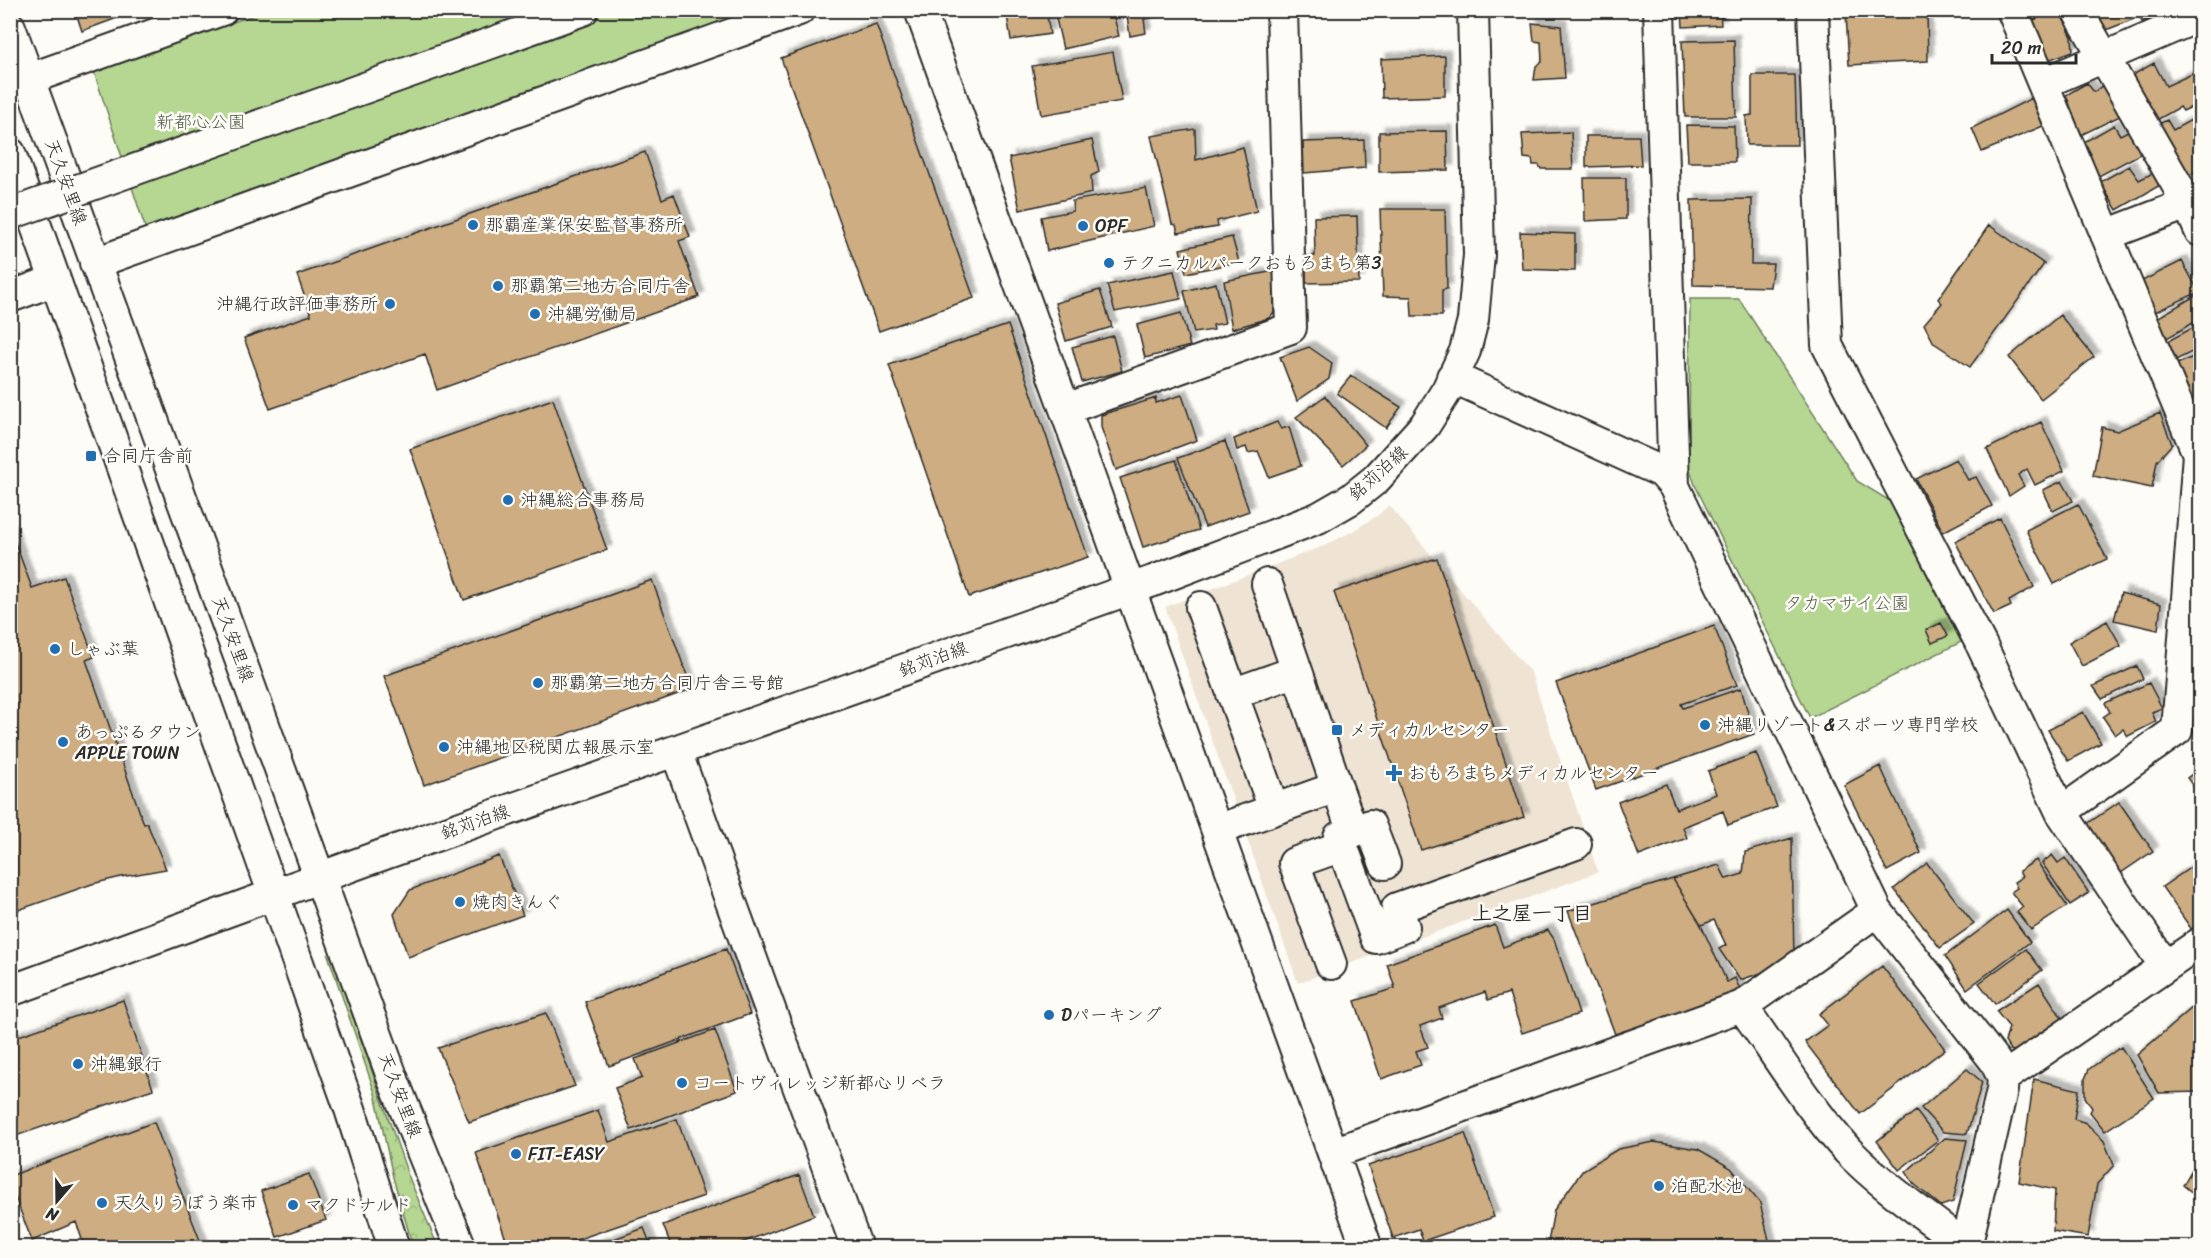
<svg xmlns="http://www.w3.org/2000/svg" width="2211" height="1258" font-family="Sriracha,'Klee One',sans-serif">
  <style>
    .built { fill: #efe4d4 }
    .forest { fill: url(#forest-crowns); stroke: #70815e; stroke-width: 1.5 }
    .park { fill: #b5d792; stroke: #70815e; stroke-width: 1.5 }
    .building { fill: #cdad81; stroke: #2b2b2b; stroke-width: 1.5; filter: url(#shadow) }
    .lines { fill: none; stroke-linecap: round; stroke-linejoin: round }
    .minor-casing { stroke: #2b2b2b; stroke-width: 34 }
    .minor { stroke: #fdfcf7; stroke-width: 30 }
    .minor-bridge-casing { stroke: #2b2b2b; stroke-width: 34; stroke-linecap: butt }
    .minor-bridge { stroke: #fdfcf7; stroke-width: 30 }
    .poi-dot { fill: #1f6fb2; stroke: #fdfcf7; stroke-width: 2 }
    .labels { text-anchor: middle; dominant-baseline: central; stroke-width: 5; stroke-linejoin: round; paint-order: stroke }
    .park-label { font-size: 18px; fill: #545f4a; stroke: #fdfcf7 }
    .street-label { font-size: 18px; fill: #2b2b2b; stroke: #fdfcf7 }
    .poi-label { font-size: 18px; fill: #2b2b2b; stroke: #fdfcf7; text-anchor: start }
    .neighbourhood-label { font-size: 20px; font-weight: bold; fill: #2b2b2b; stroke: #fdfcf7 }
  </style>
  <defs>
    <pattern id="forest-crowns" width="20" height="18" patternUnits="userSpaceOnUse" patternTransform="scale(1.5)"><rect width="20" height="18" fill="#b5d792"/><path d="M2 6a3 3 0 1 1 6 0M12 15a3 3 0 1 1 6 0" fill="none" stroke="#9cb97e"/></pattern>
    <filter id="shadow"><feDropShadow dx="5.5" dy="-5.5" stdDeviation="1.5" flood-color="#0004"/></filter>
  </defs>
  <rect width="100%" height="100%" fill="#fdfcf7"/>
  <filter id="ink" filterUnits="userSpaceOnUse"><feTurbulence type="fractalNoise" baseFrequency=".0167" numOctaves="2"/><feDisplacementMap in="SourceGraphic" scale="12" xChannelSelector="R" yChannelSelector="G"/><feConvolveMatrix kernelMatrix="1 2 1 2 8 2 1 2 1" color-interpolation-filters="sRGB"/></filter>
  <g filter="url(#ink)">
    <path class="built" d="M1389,505L1531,673L1598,872L1298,983L1165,607L1326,545L1353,531L1378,515Z"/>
    <path class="forest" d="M328,955L332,956L408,1175L438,1247H413L393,1177L375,1093Z"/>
    <path class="park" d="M264,11H756L146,230L94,72Z
      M1690,299H1739L1857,481L1890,501L1961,642L1810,718L1695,485L1689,467Z"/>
    <path class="building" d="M75,10H139L82,31Z
      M1006,10H1046L1050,34L1011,40Z
      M1054,10H1112L1119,36L1063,49Z
      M1126,10H1192L1144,19L1146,33L1130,36Z
      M1507,10H1562L1507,15Z
      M1682,10H1720L1721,25L1683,27Z
      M1887,10H1927L1928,61L1849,65L1846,13Z
      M2031,10H2043L2034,17Z
      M2053,10H2059L2072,37L2073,51L2048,60L2032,21Z
      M2089,10H2131L2134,19L2101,32Z
      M2136,10H2168L2142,22Z
      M1532,23L1561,26L1565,78L1534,80L1536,66L1542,62L1541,42L1534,41Z
      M876,24L974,298L879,331L781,58Z
      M1734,40L1736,117H1685L1682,41Z
      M1113,52L1122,101L1041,115L1032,66Z
      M1445,56V96L1382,98L1381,59Z
      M2154,63L2166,86L2194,73L2200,87V103L2183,111L2180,107L2155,121L2129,77Z
      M1752,75H1795L1797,145H1747L1746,116L1752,115Z
      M2107,82L2124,114L2081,135L2066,95L2087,83L2094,92Z
      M2032,98L2043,126L1982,152L1972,128Z
      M2167,120L2173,130L2191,120L2200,137V170L2186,177L2153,127Z
      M1686,125L1734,126L1735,162H1688Z
      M2114,125L2120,135L2132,129L2144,152L2097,177L2088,156L2091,154L2084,142Z
      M1195,129L1196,160L1243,147L1257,211L1217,221L1218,227L1178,233L1176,225L1172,224L1151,136Z
      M1447,131L1448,170L1379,172V132Z
      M1571,132L1573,169H1541L1539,165H1533L1532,159L1524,158L1522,134Z
      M1586,136H1639L1641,165L1586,167Z
      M1092,140L1099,172L1091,176L1092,193L1020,210L1009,158Z
      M1364,140L1365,168L1304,173L1303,142Z
      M645,152L662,199L674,194L690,237L679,241L699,297L437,390L425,354L270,409L244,338L311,315L297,275Z
      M2129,166L2139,180L2155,172L2162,184L2117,210L2100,182Z
      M1584,178H1626V219L1585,221Z
      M1146,188L1154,226L1047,251L1041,217L1073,211L1072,201Z
      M1752,199L1751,264H1773L1770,287L1693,285L1691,200Z
      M1380,209H1445L1447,289L1442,290V316H1412L1411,297L1383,296Z
      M1357,216L1359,282L1306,283V256H1315L1314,217Z
      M1989,225L2044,264L1970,367L1934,343L1924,324L1942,303L1938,299Z
      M1520,232L1575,234V271L1522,269Z
      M1232,237L1239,262L1186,273L1180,249Z
      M2182,261L2199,292L2155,312L2140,282Z
      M1174,271L1181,299L1115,312L1107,285Z
      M1274,271V312L1269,318L1232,329L1224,281Z
      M1216,283L1225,323L1213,325L1214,330L1194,333L1184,291Z
      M1100,290L1112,327L1066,341L1055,303Z
      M2200,293V319L2167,338L2157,318Z
      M1181,313L1190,346L1145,358L1137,325Z
      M2060,315L2094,357L2041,399L2009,357Z
      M2200,324V348L2176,360L2168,341Z
      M1008,325L1088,557L969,597L889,365Z
      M1113,336L1122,371L1082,382L1072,347Z
      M1309,347L1332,363L1329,379L1297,401L1280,357Z
      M2200,354V408L2197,409L2177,364Z
      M1351,376L1401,407L1386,428L1337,393Z
      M1182,395L1197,440L1116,470L1101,427V415L1156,398V403Z
      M1325,396L1366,445L1343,465L1296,417Z
      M553,399L607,550L464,600L410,449Z
      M2160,413L2172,444L2157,461L2152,488L2093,476L2102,427L2117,431Z
      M1277,422L1281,429L1289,427L1301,466L1269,477L1258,451L1248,453L1246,447L1237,450L1234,439Z
      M2041,422L2064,471L2035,485L2027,469L2018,475L2024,486L2009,496L1987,449Z
      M1225,441L1249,511L1205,527L1178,458Z
      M1956,459L1968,480L1976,477L1992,506L1943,532L1916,479Z
      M1176,460L1199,530L1143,547L1120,478Z
      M2062,481L2073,501L2053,511L2043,490Z
      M2078,504L2107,559L2054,584L2026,530Z
      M2000,518L2034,587L2009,601L2011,606L1994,614L1955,541Z
      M10,529L32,588L64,577L94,657L86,660L144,824L147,823L166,869L121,877L92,884L10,913Z
      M1437,558L1524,817L1421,850L1334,592Z
      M652,580L692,689L424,785L384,676Z
      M2121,593L2161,604L2158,630L2114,620Z
      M2107,621L2121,646L2082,666L2069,642Z
      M1941,623L1948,636L1932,643L1926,630Z
      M1714,626L1737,685L1681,704L1683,708L1741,688L1754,734L1596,790L1556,683Z
      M2137,666L2143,679L2102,699L2093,686Z
      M2149,683L2162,708L2152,712L2156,722L2128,736L2123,729L2115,735L2103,717L2110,712L2105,703Z
      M2083,712L2101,743L2068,761L2048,730Z
      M1756,753L1777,807L1728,825L1723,811L1683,827L1687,838L1639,856L1618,802L1666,784L1676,809L1716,794L1708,771Z
      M1880,766L1921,853L1887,871L1844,785Z
      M2200,768V796L2187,778Z
      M2119,802L2153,851L2118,875L2084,826Z
      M1792,838L1794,962L1740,980L1719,949L1726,945L1714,920L1701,925L1673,879L1719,865L1726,879L1743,874L1745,852Z
      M2052,855L2058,863L2065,858L2089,893L2070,905L2042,863Z
      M499,856L523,915L408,957L394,914L410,890Z
      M2036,860L2067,906L2031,930L2017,912L2023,907L2011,892L2017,888L2014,882L2022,877L2019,871Z
      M2200,861V924L2192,930L2162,887Z
      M1927,863L1974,924L1940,948L1894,889Z
      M1673,879L1701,925L1727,982L1735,978L1741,992L1615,1034L1568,911Z
      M2007,910L2030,942L1967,989L1945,956Z
      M1495,925L1503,947L1548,930L1554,939L1579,1014L1522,1033L1509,993L1488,1000L1485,992L1439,1008L1442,1018L1420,1026L1428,1047L1416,1051L1421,1065L1381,1079L1355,1001L1395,988L1387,964Z
      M726,949L750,1014L609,1066L585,1002Z
      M2026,949L2042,970L1995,1004L1979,983Z
      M1882,966L1945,1049L1860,1114L1805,1042L1828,1025L1819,1014Z
      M2039,983L2066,1024L2025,1053L2010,1050L2005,1042L2009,1027L1996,1011Z
      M123,1000L153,1089L10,1138V1039Z
      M2200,1001V1092L2159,1093L2137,1055Z
      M546,1013L575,1086L469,1122L438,1048Z
      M715,1030L737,1091L631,1130L615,1088L642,1078L635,1059Z
      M2121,1047L2154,1098L2105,1131L2090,1112L2092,1108L2085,1097V1079L2089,1069Z
      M1967,1069L1982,1082L1967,1134L1943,1132L1921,1108Z
      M2034,1079L2079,1090L2074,1119L2086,1123L2104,1141L2114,1165L2097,1184L2088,1237L2053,1231L2055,1190L2019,1182Z
      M598,1110L609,1142L677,1119L704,1196L553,1248H509L476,1153Z
      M1916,1111L1938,1140L1899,1170L1877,1141Z
      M154,1122L203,1248H85L76,1222L32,1241L10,1184V1176Z
      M1465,1133L1494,1217L1423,1241L1419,1229L1393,1238L1368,1166Z
      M1945,1138L1967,1140L1953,1202L1941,1206L1914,1184L1906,1172Z
      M1654,1142L1698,1149L1731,1168L1760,1203L1771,1248H1547L1554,1210L1583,1170L1618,1149Z
      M2200,1155V1199L2183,1185Z
      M309,1174L326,1220L277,1237L261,1191Z
      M799,1175L814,1215L728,1248H672L663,1225Z
      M644,1228L652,1248H589Z"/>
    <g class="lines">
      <g class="minor-casing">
        <path id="minor" d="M920,10C1071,422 1218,835 1367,1248
          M1659,10L1674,486
          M1813,10L1827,345L1981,644L2061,812L2165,966
          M2012,10L2198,454L2177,730L2061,812
          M2077,10L2188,204L2200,231
          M10,27L394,1082L461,1248
          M508,37L583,10
          M29,79L222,10
          M2044,83L2200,16
          M10,153L350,1109L394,1248
          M2106,235L2200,199
          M95,263L799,10
          M10,297L55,280
          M1452,377L1662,472L1674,486L1877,911
          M1066,409L1291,328L1282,10
          M1201,607L1274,809
          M1232,694L1297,671
          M676,751L857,1248
          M1337,787L1353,832L1370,825L1385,864
          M1217,830L1337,787L1267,584
          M1353,832L1339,837L1376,938L1404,927L1397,908L1576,844
          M1331,964L1294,863L1342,846
          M10,991L365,861L1153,581L1318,518L1351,499L1376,479L1425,425L1447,390L1465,351L1473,320L1479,255L1473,10
          M1742,1006C1776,1054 1808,1107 1848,1151C1883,1187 1927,1216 1966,1247
          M1333,1153L1742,1006L1877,911L1995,1061L2003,1078
          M1966,1248L2002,1090L2003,1078L2200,943"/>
      </g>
      <use href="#minor" class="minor"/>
      <g class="minor-bridge-casing">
        <path id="minor-bridge" d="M10,214L508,37"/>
      </g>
      <use href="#minor-bridge" class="minor-bridge"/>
    </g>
  </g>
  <g class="poi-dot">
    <circle cx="473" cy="225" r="6"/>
    <circle cx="1083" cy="226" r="6"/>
    <circle cx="1109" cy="263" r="6"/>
    <circle cx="498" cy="286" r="6"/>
    <circle cx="390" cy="304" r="6"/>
    <circle cx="535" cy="314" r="6"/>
    <rect x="85" y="450" width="12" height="12" rx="3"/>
    <circle cx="508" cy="500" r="6"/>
    <circle cx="55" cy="649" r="6"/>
    <circle cx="538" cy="683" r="6"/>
    <circle cx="1705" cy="725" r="6"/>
    <rect x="1331" y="724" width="12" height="12" rx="3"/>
    <circle cx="63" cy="742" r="6"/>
    <circle cx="444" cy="747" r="6"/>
    <path d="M1391 764h6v6h6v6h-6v6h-6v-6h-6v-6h6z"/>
    <circle cx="460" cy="902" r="6"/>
    <circle cx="1049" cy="1015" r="6"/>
    <circle cx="78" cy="1064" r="6"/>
    <circle cx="682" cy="1083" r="6"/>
    <circle cx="516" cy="1154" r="6"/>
    <circle cx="1659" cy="1186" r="6"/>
    <circle cx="102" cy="1203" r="6"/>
    <circle cx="293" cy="1205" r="6"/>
  </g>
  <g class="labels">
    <g class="park-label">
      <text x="201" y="122">新都心公園</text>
      <text x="1847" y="603">タカマサイ公園</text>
    </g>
    <g class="street-label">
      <text transform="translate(66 182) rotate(70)">天久安里線</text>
      <text transform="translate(1378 473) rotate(-42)">銘苅泊線</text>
      <text transform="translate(233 639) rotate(70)">天久安里線</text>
      <text transform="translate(933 659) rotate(-20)">銘苅泊線</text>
      <text transform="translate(475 822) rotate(-19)">銘苅泊線</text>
      <text transform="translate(400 1095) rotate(69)">天久安里線</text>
    </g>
    <g class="poi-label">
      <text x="485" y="225">那覇産業保安監督事務所</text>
      <text x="1095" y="226">OPF</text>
      <text x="1121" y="263">テクニカルパークおもろまち第3</text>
      <text x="510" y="286">那覇第二地方合同庁舎</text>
      <text x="378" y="304" text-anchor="end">沖縄行政評価事務所</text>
      <text x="547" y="314">沖縄労働局</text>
      <text x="103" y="456">合同庁舎前</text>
      <text x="520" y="500">沖縄総合事務局</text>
      <text x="67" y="649">しゃぶ葉</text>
      <text x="550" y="683">那覇第二地方合同庁舎三号館</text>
      <text x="1717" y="725">沖縄リゾート&amp;スポーツ専門学校</text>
      <text x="1349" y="730">メディカルセンター</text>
      <text x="75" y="732">あっぷるタウン<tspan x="75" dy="21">APPLE TOWN</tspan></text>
      <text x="456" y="747">沖縄地区税関広報展示室</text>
      <text x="1408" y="773">おもろまちメディカルセンター</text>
      <text x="472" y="902">焼肉きんぐ</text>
      <text x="1061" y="1015">Dパーキング</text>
      <text x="90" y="1064">沖縄銀行</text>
      <text x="694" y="1083">コートヴィレッジ新都心リベラ</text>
      <text x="528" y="1154">FIT-EASY</text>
      <text x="1671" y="1186">泊配水池</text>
      <text x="114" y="1203">天久りうぼう楽市</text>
      <text x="305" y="1205">マクドナルド</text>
    </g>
    <g class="neighbourhood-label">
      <text x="1532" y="913">上之屋一丁目</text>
    </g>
  </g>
  <rect width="2211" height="1258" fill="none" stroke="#fdfcf7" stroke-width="36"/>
  <rect x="18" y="18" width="2175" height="1222" fill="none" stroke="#2b2b2b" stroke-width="2" filter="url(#ink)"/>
  <g transform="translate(57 1201) rotate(200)" stroke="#fdfcf7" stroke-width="4.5" paint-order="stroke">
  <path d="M0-4.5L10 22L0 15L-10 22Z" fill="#2b2b2b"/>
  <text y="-9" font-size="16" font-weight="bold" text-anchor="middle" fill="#2b2b2b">N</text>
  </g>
  <path d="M1992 54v9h84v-9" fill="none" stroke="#2b2b2b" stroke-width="3"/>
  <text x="2001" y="54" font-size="18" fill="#2b2b2b" stroke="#fdfcf7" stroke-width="4.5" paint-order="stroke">20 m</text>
</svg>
